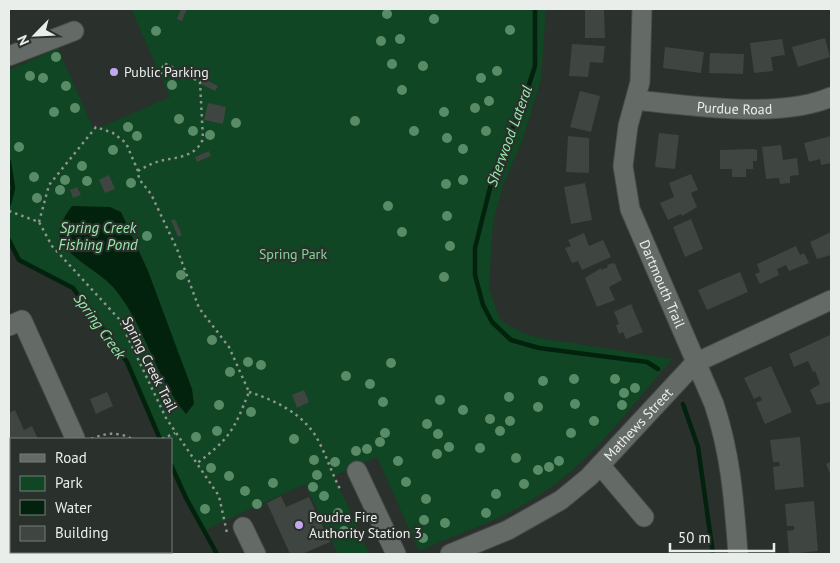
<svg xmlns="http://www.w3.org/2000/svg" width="840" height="563" font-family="'PT Sans',sans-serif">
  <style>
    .green { fill: #104623 }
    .water { fill: #02220d }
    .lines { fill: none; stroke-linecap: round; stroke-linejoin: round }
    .stream { stroke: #02220d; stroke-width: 4.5 }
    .building { fill: #3f4540 }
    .minor-casing { stroke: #474b48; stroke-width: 21 }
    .path { stroke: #8f9490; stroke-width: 2.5; stroke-dasharray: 2.5 4; stroke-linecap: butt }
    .minor { stroke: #646b66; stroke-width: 19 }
    .tree { fill: #598b66 }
    .poi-dot { fill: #c5a7f1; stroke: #2a302b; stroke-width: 2 }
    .labels { text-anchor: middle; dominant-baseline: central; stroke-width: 4.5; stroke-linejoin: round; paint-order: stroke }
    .poi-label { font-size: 14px; fill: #eaeeeb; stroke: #2a302b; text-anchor: start }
    .street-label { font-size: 14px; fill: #eaeeeb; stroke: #2a302b }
    .park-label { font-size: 14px; fill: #80d697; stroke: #2a302b }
    .water-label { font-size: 15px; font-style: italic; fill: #95ecab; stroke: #2a302b }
  </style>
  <rect width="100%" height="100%" fill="#2a302b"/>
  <path class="green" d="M131,9H546L541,80L522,141L503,186L493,222L489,288L500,320L520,332L540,338L672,359C630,407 589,466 533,499C498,521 457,534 419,551L377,457L334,476L369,554H338L305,484L205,530L185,498L171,465V439H160L127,362L94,315L72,287L18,259L9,237V70L58,48L94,130L170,97Z"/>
  <path class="water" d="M72,206L110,207L121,212L148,271L192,389L194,404L186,414C155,378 145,324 113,287C98,270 68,259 60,237C57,227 66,214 72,206Z"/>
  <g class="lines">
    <path class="stream" d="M535,9V66L523,103L494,172L475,248V275L483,305L492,322L511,340L539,348L647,362L658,369
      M9,162L13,188L9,204
      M9,240L19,260L73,288L127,362L160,439
      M683,404L698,447L713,554
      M171,465L186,498L217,554"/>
  </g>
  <path class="building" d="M181,9H187L182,21L177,19Z
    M585,9H604L605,38H585Z
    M825,38L830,57L798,67L792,47Z
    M782,39L785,55L771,57L773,71L754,73L750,43Z
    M572,44L605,46L603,63L590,62L588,77L569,76Z
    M665,47L704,52L701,73L663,68Z
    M710,53L744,54L743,74L709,73Z
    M204,79L218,86L215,91L201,84Z
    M580,91L600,96L591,132L570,127Z
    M208,103L226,107L223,124L204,120Z
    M659,133L679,135L675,169L655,167Z
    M568,136L589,138V173L566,172Z
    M831,136V163L821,165L820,159L809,162L804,143Z
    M781,145L783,160L797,158L799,175L790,176V183L780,184L779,178L766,179L762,147Z
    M753,149L757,150V161H753V169H746V177H732V169H720V150Z
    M209,151L211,156L197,162L195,157Z
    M691,174L698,190L691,193L697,207L682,216L681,214L668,220L660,203L674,197L669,183Z
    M109,175L115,189L105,193L99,180Z
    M585,183L592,220L571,224L564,187Z
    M77,187L81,195L73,198L70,190Z
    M175,219L182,235L178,237L171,220Z
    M691,219L703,249L685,257L673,227Z
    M831,232V255L817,259L810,242Z
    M584,233L589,246L603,240L611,257L582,270L578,261L572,263L565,248L571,246L568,240Z
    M796,246L800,255L804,253L809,263L789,271L786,265L777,269L779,275L760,284L755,274L760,272L757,264Z
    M613,263L615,264L622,280L609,287L615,300L597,307L585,278L601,268V270L608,267L607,265Z
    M740,272L748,292L707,310L698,290Z
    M631,304L643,332L626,339L623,332L619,334L616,325L619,324L614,312Z
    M830,335L831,402L817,405L810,390L820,384L815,371L813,372L808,361L794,367L789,354Z
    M771,366L792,412L765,424L756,403L762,400L760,396L754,399L744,378Z
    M304,390L309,402L297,408L292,395Z
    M107,392L113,406L96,414L90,399Z
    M15,410L24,430L32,426L38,439H11V552H77L78,554H9V502L11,501L9,496V413Z
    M800,437L804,487L775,490L773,467L780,466L779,462H773L770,440Z
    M831,462V476L826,464Z
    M281,496L286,507L309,497L330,542L302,554H290L267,503Z
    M814,501L818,551L789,554L787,531L794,530V526H787L785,504Z"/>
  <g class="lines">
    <g class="minor-casing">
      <g id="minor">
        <path id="s1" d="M642,9L640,82L628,126L623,166L630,209L714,404C731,455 734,501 738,554"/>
        <path d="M9,56L74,31"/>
        <path id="s2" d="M636,100C691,106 780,119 831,97"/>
        <path d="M9,326L22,320L75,438"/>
        <path d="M600,465L644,517"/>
        <path d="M357,471L396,554"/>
        <path d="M243,527L256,554"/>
        <path id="s3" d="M450,554L508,530L561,500L589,477L695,363L831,300"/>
      </g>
    </g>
    <path class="path" d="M138,171C145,167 152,163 160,161C176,157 195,158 203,139L200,82L164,63L160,76
      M9,211L39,222L52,246L119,319L166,418L219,496L227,533
      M39,222L49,185L96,127L113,133L126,143L138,171L139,179L151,194L177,249L199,308L229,347L249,392C233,432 230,438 196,464
      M249,392C278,401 307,416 320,444C328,460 333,476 341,491
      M91,439C106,433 117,431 132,439
      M162,439L175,433"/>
    <use href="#minor" class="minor"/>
  </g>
  <g class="tree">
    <circle cx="387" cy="14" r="5"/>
    <circle cx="434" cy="19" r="5"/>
    <circle cx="510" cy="30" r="5"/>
    <circle cx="156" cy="31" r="5"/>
    <circle cx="400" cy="39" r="5"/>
    <circle cx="381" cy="41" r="5"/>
    <circle cx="56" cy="57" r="5"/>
    <circle cx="392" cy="64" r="5"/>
    <circle cx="423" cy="66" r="5"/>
    <circle cx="497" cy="71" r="5"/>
    <circle cx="30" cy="76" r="5"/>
    <circle cx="43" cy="78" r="5"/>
    <circle cx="481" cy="78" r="5"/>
    <circle cx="172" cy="85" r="5"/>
    <circle cx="66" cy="86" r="5"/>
    <circle cx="402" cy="90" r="5"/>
    <circle cx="489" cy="101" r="5"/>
    <circle cx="75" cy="108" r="5"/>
    <circle cx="475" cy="108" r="5"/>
    <circle cx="54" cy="112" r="5"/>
    <circle cx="444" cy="112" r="5"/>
    <circle cx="179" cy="119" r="5"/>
    <circle cx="355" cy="121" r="5"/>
    <circle cx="236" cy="123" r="5"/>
    <circle cx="128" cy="127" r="5"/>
    <circle cx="193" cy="131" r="5"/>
    <circle cx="414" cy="131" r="5"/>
    <circle cx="486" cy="131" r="5"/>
    <circle cx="210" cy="135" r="5"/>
    <circle cx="137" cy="136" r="5"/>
    <circle cx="447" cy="138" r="5"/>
    <circle cx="19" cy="147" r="5"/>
    <circle cx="463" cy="149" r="5"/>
    <circle cx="113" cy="150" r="5"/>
    <circle cx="82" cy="166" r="5"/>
    <circle cx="34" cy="177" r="5"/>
    <circle cx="65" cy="180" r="5"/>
    <circle cx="463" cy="180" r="5"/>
    <circle cx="87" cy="181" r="5"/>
    <circle cx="131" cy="183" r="5"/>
    <circle cx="446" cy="184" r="5"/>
    <circle cx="60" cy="190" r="5"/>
    <circle cx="37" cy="198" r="5"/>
    <circle cx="388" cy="206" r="5"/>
    <circle cx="447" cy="216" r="5"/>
    <circle cx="402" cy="232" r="5"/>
    <circle cx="147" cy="236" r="5"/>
    <circle cx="450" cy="246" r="5"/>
    <circle cx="181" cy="275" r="5"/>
    <circle cx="444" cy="277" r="5"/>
    <circle cx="212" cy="340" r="5"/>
    <circle cx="248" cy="362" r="5"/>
    <circle cx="391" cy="363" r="5"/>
    <circle cx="261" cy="365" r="5"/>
    <circle cx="230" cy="372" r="5"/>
    <circle cx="346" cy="376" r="5"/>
    <circle cx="574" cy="379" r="5"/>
    <circle cx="615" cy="379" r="5"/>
    <circle cx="543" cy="381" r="5"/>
    <circle cx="370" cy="384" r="5"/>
    <circle cx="635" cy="388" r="5"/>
    <circle cx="624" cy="393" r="5"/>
    <circle cx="509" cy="397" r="5"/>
    <circle cx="440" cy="400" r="5"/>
    <circle cx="383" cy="402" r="5"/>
    <circle cx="575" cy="404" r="5"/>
    <circle cx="219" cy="405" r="5"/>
    <circle cx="622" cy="405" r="5"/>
    <circle cx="538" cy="407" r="5"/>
    <circle cx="463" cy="410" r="5"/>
    <circle cx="251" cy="412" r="5"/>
    <circle cx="490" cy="419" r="5"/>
    <circle cx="510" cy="421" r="5"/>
    <circle cx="594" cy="421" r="5"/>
    <circle cx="427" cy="424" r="5"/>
    <circle cx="217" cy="431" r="5"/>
    <circle cx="500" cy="431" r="5"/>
    <circle cx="385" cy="433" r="5"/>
    <circle cx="571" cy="433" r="5"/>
    <circle cx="438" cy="434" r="5"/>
    <circle cx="196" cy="437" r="5"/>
    <circle cx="294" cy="439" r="5"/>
    <circle cx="380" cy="442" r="5"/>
    <circle cx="449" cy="447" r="5"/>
    <circle cx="480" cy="448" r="5"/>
    <circle cx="367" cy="449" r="5"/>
    <circle cx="356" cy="451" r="5"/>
    <circle cx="437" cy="454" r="5"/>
    <circle cx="516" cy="458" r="5"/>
    <circle cx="314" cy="460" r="5"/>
    <circle cx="398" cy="461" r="5"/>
    <circle cx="559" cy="461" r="5"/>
    <circle cx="335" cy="462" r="5"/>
    <circle cx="549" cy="467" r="5"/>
    <circle cx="211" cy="468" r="5"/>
    <circle cx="538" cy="470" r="5"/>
    <circle cx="317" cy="475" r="5"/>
    <circle cx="229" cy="476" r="5"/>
    <circle cx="406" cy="482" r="5"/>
    <circle cx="273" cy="483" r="5"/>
    <circle cx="524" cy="484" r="5"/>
    <circle cx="313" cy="487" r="5"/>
    <circle cx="245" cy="491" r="5"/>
    <circle cx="496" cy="494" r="5"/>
    <circle cx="324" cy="496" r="5"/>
    <circle cx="426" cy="499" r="5"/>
    <circle cx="257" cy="504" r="5"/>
    <circle cx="205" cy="509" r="5"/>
    <circle cx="338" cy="513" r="5"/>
    <circle cx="486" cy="513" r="5"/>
    <circle cx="424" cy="520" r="5"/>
    <circle cx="445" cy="523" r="5"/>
    <circle cx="344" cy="531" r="5"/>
    <circle cx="423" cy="538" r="5"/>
  </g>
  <g class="poi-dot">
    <circle cx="114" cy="72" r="5"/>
    <circle cx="299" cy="525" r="5"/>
  </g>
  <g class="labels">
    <g class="poi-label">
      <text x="124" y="72">Public Parking</text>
      <text x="309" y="517">Poudre Fire<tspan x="309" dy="16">Authority Station 3</tspan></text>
    </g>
    <g class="street-label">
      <text stroke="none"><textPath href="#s2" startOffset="99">Purdue Road</textPath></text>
      <text stroke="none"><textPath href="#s1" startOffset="284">Dartmouth Trail</textPath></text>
      <text transform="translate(150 364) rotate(63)">Spring Creek Trail</text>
      <text stroke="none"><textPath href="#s3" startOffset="232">Mathews Street</textPath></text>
    </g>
    <g class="park-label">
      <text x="293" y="254">Spring Park</text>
    </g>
    <g class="water-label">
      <text transform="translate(509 136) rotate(-70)">Sherwood Lateral</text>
      <text x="98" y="227">Spring Creek<tspan x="98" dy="17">Fishing Pond</tspan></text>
      <text transform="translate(100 326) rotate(54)">Spring Creek</text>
    </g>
  </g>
  <rect width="840" height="563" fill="none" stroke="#eaeeeb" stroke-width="20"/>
  <rect x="10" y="438" width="162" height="115" fill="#2a302b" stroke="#777c78"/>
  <rect x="20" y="454" width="25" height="8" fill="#646b66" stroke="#777c78"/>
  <text x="55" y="463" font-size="15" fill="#eaeeeb">Road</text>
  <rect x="20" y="476" width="25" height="15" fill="#104623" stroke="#777c78"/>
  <text x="55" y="488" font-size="15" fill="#eaeeeb">Park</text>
  <rect x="20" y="500" width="25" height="15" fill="#02220d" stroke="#777c78"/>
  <text x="55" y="513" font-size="15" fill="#eaeeeb">Water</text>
  <rect x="20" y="526" width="25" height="15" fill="#3f4540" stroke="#777c78"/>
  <text x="55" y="538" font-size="15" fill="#eaeeeb">Building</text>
  <g transform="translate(35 35) rotate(246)" stroke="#2a302b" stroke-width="4" paint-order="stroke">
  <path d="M0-4L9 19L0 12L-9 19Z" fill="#eaeeeb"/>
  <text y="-8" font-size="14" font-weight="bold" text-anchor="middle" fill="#eaeeeb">N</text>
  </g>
  <path d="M670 543v8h104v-8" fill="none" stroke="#eaeeeb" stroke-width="2.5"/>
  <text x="678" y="543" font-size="15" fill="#eaeeeb" stroke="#2a302b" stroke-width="4" paint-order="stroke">50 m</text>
</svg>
